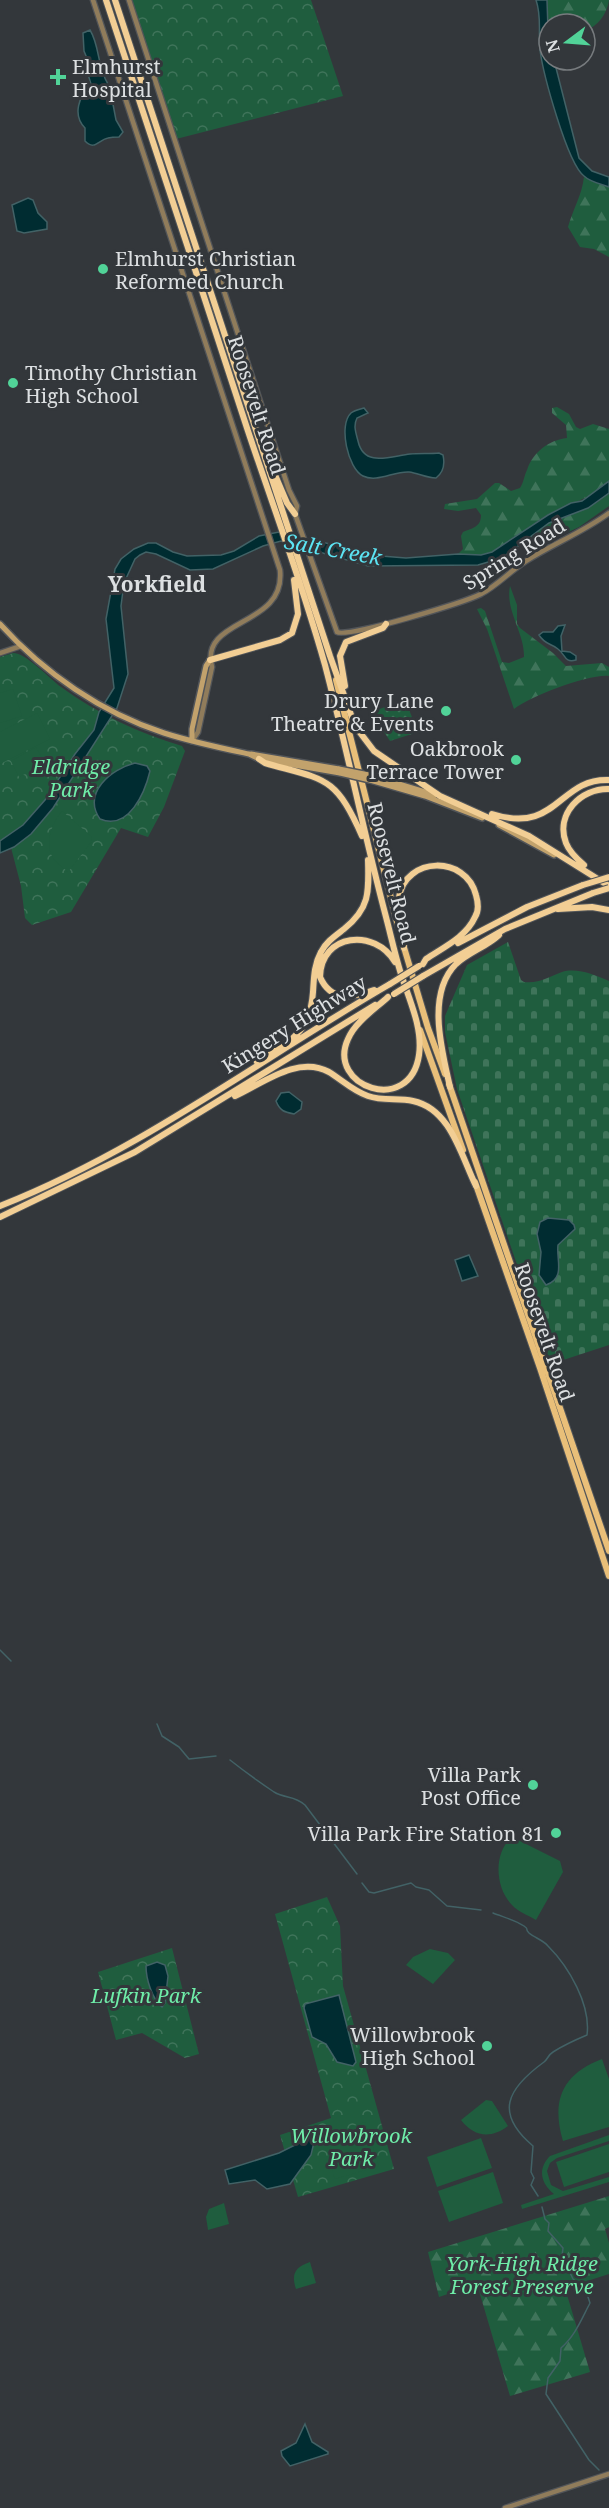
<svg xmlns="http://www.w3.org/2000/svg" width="609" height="2508" font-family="'Noto Serif',serif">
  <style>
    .grass { fill: url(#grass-dots) }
    .forest { fill: url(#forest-firs) }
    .cemetery { fill: url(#cemetery-stones) }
    .park { fill: url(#park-crowns) }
    .pitch { fill: #1f5d3e }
    .water { fill: #002c31; stroke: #426266; stroke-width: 1.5 }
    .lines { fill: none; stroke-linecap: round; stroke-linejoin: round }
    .stream { stroke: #426266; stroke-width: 1.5 }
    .tertiary-casing { stroke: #525559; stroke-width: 7 }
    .secondary-casing { stroke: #525559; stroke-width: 8 }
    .primary-casing { stroke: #525559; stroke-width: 8 }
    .trunk-casing { stroke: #525559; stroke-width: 8 }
    .tertiary { stroke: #907c5b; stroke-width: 4.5 }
    .secondary { stroke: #c2a26c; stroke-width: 5 }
    .primary { stroke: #e9bf79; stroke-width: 6 }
    .trunk { stroke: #f2ce94; stroke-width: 6 }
    .secondary-bridge-casing { stroke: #525559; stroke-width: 8; stroke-linecap: butt }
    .trunk-bridge-casing { stroke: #525559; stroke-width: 8; stroke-linecap: butt }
    .secondary-bridge { stroke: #c2a26c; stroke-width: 5 }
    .trunk-bridge { stroke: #f2ce94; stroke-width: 6 }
    .poi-dot { fill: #51d398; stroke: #33373b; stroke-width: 2 }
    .labels { text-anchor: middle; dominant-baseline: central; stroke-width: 6; stroke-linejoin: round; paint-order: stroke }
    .poi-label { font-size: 20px; fill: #dde0e2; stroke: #33373b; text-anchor: end }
    .street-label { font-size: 20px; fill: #dde0e2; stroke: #33373b }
    .park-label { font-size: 20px; font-style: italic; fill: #6feda9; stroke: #33373b }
    .water-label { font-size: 21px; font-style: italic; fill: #5ce5f4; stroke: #33373b }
    .neighbourhood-label { font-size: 21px; font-weight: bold; fill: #dde0e2; stroke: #33373b }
  </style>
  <defs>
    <pattern id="grass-dots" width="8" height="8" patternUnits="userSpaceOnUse" patternTransform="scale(1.5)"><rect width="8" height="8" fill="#1f5d3e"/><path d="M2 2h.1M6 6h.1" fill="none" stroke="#3f745a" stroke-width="1.8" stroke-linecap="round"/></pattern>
    <pattern id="forest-firs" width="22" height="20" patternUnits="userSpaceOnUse" patternTransform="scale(1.5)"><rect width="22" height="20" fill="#1f5d3e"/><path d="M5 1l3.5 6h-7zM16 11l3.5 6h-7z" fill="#3f745a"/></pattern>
    <pattern id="cemetery-stones" width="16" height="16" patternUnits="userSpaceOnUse" patternTransform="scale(1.5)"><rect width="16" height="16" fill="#1f5d3e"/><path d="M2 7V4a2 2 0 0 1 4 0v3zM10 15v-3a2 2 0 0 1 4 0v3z" fill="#3f745a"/></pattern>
    <pattern id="park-crowns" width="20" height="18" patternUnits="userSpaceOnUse" patternTransform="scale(1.5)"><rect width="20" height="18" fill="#1f5d3e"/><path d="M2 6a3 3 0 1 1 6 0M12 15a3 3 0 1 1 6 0" fill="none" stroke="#3f745a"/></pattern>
  </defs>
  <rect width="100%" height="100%" fill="#33373b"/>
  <path class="grass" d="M405,700L418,732L390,741L371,712Z"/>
  <path class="forest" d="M547,0H609C607,14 598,26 585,31V24H549V29Z
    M584,177L609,187V257L594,249L580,247L568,227C573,209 582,195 584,177Z
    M557,407L569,414L576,427L580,429L593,424L609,429V481C590,500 571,502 549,514C529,525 511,545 490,553C480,557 469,555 458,554L463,549L461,536L463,532C473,528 481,527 481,515L476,508L458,511L444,509L445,504L477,499L495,483H499L511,491L520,488C524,482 524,476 527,470C533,452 549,440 567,438L566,425L552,413V408Z
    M609,493V506L579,527L545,543L538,550L531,549L529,538L549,523L598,502Z
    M510,586L517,605V624L520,628L553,653L566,666L602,663L609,667V676C588,674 531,696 514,709L487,629L477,609L481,608L485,611L502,662L509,663L524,657C525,633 505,611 510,586Z
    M609,2196V2227L605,2229L609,2243V2274L565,2288L590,2372L510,2396L477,2284L439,2297L428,2252Z"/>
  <path class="cemetery" d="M508,942L521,980L524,982C539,984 548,977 562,972C576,967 596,975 609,981V1345L551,1364L457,1089L445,1032V1016L467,965Z"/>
  <path class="park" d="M131,0H311L343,96L176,139Z
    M13,653C26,653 49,678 61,687C98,714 138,733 182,746L185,751L164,807L148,837L121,828L71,912L32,925L25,918L21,886L8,836L0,841V657Z
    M327,1897L340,1926L343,1986L394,2169L298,2197L280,2135L331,2118L275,1914Z
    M172,1948L199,2054L185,2058L142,2033L116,2040L98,1972Z"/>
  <path class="pitch" d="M13,689L22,716L0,723V693Z
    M37,713L50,739L0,764V732Z
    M36,747L45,764L19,777L11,761Z
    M62,811L91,836L92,841L68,872C64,868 56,863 53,858C44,843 52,823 62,811Z
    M512,1837L560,1861L563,1872L536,1920C528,1915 518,1912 512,1905C495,1888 493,1853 512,1837Z
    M430,1949L448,1953L455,1960L433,1984L406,1965L413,1957Z
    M602,2059L609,2079V2127L563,2141C551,2101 562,2074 602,2059Z
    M486,2100L492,2101L508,2126C491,2139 474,2137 461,2120Z
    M365,2122L379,2166L335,2179C323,2144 331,2133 365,2122Z
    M609,2135V2141L557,2158L550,2163L547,2171L551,2185L563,2191L609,2177V2182L522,2209L521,2205L554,2194C541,2184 537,2169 550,2156Z
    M481,2138L492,2168L437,2187L427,2157Z
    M609,2144V2172L564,2187L556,2162Z
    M493,2172L503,2203L449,2222L438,2191Z
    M224,2203L229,2224L208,2230L206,2217L209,2209Z
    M310,2262L316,2283L296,2289C291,2274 295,2267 310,2262Z"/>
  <path class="water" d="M536,0H547L549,60H554L579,158L592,171L609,177V187C601,184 590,182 584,176C567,163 543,73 540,50C538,33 542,17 536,0Z
    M90,30C100,46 97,67 108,84L109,88L103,94L112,99L116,120L123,132L119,137C116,137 112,137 108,138C98,140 95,151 85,141V128C72,115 79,96 91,84L87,71L89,63L84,51L83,33Z
    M28,198L33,200L38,213L47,222V229L24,233L17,231L12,205Z
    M364,408L368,413L357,418C353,426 356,433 358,441C364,468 391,456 410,454C420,453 430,454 439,453L443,455C445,464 444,472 436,478C426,478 418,473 409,472C394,471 377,483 363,476C348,469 338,425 351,413C355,410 361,409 364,408Z
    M609,481V493L588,508L549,523L502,558L478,565L368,566L281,541L263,546L213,569L190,570L156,554L146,552L140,555L135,559L124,583L121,606L128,674L117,708L53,808L31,834L14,847L0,853V841L23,825L45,800L75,754L94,730L99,712L114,688L106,619L115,569L121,559L134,549L148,543H156L173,552L187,556L221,555L234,551L259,536L279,532L381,556L406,558L458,554L481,555L492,552L548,515L571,503L582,501Z
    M565,625L561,636L562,651L570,652L576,656V660C564,663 566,655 558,649C551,643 545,645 539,635L543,632H553L558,626Z
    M135,763L147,766L150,771C145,792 129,831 100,819C82,793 111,769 135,763Z
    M289,1092L302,1102L301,1109L294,1114C284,1112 280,1111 276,1101L281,1093Z
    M548,1218L569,1220L574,1225L575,1229L558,1245C556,1260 566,1278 546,1285L539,1275L541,1252L537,1234L540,1222Z
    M469,1255L478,1276L462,1281L455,1260Z
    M157,1962L165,1965L168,1976L165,2003L162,2007C152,1999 146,1979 146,1966Z
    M339,1995L355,2058L356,2062L353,2066L337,2062L326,2044L312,2037L304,2008L305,2004Z
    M311,2137L315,2138L311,2155L290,2184L267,2189L255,2180L229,2184L225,2170L279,2153Z
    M305,2424L312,2442L328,2452V2454L290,2466L282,2456L281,2451L296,2443Z"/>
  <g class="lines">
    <path class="stream" d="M0,1650L11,1661
      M157,1724L162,1736L179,1747L189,1759L216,1756
      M230,1760C244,1771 259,1782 274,1792C286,1799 294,1795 305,1805L357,1874
      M362,1883L369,1892L374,1893L411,1883L416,1887L429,1890L447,1906L481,1910
      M493,1913C503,1917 515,1920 524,1926C530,1930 524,1928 529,1933C535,1938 543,1940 548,1946C569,1967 591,2005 587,2035C575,2040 564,2045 553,2052C548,2055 548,2059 544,2062C507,2089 494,2113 533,2146L531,2172L534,2178L531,2185L538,2196
      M542,2207L545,2219L549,2223L548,2231L563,2248L562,2256L573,2279L585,2288L590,2303C581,2320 575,2336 561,2348L560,2361L548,2378L546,2394L589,2460L599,2470"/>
    <g class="tertiary-casing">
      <path id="tertiary" d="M93,0L280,570C286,628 199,617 212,667L198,732L192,741
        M129,0L289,490L297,506L295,514L337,632C348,638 465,602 481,594C498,585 510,571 526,561C553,544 583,532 609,513
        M0,653L21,646
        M505,2508L609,2474"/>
    </g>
    <g class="secondary-casing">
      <path id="secondary" d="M0,624C44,673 102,713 164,733C192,742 221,748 249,754L259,759L340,773
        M192,741V729L206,666L210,660
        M251,754L339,769
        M369,775L435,795
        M370,780L425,796L482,818
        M499,825L554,855"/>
    </g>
    <g class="primary-casing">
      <path id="primary" d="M336,680L398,926
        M403,944L428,1028L445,1074
        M420,1030L463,1150
        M449,1084L609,1551
        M475,1182L540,1368L609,1576"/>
    </g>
    <g class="trunk-casing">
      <path id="trunk" d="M106,0C154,144 201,287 248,431C274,509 303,586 325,665C347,749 364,834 386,917C391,936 395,955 401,974C409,999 423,1028 419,1055C410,1116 326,1087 348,1039C355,1022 375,1009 388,997
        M115,0L330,656L355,726L374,751L440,796L529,836L609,886
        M275,475L287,503L295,514
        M210,660L280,640L292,633L298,614L294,580
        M345,686L340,656L346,642L383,628L386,624
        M259,759L265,763C325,780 335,775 362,836
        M492,814C558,835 558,778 609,780
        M584,865C577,859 569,851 566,843C555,814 581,788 609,789
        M558,909L592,907L609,910
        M458,943L527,907L583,885
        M404,948C402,932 396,913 399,897C406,856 466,855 476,895C478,902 479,911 475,917C466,937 444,947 426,959L423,964
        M423,976L505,929L593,893
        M374,990C352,998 331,1002 320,977C321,933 375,928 395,962
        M257,1062C289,1041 310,1035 313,992C314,977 314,965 321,952C326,942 335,936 344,929C370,908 369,892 368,860
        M450,1087C442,1051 426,994 456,964C469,952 486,947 499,935
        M235,1096C263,1083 298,1055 329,1072C342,1080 353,1091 368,1096C382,1101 398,1098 413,1101C451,1109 461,1156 476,1186
        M0,1206C140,1151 260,1059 390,984
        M0,1217L135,1152L375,1005"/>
    </g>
    <use href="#tertiary" class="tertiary"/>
    <use href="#secondary" class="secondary"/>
    <use href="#primary" class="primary"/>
    <use href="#trunk" class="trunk"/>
    <g class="secondary-bridge-casing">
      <path id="secondary-bridge" d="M339,769L369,775
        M340,773L370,780"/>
    </g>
    <g class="trunk-bridge-casing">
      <path id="trunk-bridge" d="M583,885L609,877
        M593,893L609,888
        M390,984L419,966
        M394,994L423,976"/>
    </g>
    <use href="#secondary-bridge" class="secondary-bridge"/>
    <use href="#trunk-bridge" class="trunk-bridge"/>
  </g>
  <g class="poi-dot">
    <path d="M55 68h6v6h6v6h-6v6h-6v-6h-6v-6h6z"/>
    <circle cx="103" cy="269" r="6"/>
    <circle cx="13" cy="383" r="6"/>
    <circle cx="446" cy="711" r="6"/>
    <circle cx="516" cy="760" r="6"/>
    <circle cx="533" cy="1785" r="6"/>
    <circle cx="556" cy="1833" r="6"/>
    <circle cx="487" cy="2046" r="6"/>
  </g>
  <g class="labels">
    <g class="poi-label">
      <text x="72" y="66" text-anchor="start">Elmhurst<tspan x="72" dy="23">Hospital</tspan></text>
      <text x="115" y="258" text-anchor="start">Elmhurst Christian<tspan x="115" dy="23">Reformed Church</tspan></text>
      <text x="25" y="372" text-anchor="start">Timothy Christian<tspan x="25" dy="23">High School</tspan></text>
      <text x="434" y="700">Drury Lane<tspan x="434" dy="23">Theatre &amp; Events</tspan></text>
      <text x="504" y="748">Oakbrook<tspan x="504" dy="23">Terrace Tower</tspan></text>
      <text x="521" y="1774">Villa Park<tspan x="521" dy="23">Post Office</tspan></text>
      <text x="544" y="1833">Villa Park Fire Station 81</text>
      <text x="475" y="2034">Willowbrook<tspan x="475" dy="23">High School</tspan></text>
    </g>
    <g class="street-label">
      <text transform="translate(257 405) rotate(72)">Roosevelt Road</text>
      <text transform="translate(514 554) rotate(-32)">Spring Road</text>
      <text transform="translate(392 873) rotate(76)">Roosevelt Road</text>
      <text transform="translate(294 1024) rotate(-32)">Kingery Highway</text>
      <text transform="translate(545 1332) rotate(71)">Roosevelt Road</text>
    </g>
    <g class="park-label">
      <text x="71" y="766">Eldridge<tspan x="71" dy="23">Park</tspan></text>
      <text x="146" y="1995">Lufkin Park</text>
      <text x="351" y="2135">Willowbrook<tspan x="351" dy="23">Park</tspan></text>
      <text x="522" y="2263">York-High Ridge<tspan x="522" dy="23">Forest Preserve</tspan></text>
    </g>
    <g class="water-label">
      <text transform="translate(333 549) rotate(10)">Salt Creek</text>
    </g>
    <g class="neighbourhood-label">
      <text x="157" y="584">Yorkfield</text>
    </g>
  </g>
  <g transform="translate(567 42) rotate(254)"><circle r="28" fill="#33373b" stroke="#777b7e" stroke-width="1.5"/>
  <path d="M0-4.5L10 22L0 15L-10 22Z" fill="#51d398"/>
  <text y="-9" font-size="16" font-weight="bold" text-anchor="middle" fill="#dde0e2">N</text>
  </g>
</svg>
